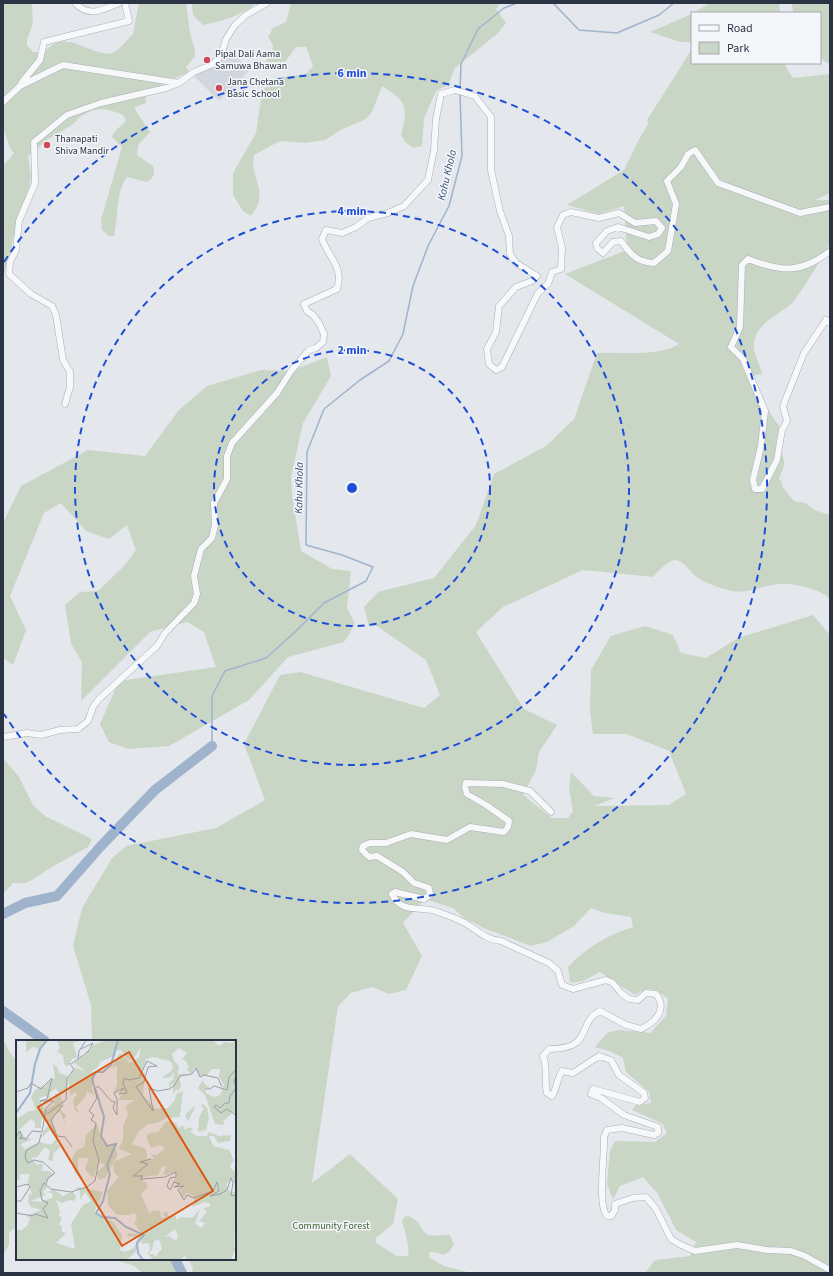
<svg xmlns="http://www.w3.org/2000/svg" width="833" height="1276" font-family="'Source Sans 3',sans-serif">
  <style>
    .built { fill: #d2d6de }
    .green { fill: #c9d6c5 }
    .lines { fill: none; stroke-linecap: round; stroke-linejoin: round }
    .stream { stroke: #9fb4cc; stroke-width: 1.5 }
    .river { stroke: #9fb4cc; stroke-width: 10 }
    .minor-casing { stroke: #a9aeb7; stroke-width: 7 }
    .minor { stroke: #f7f8fa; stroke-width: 6 }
    .ring { fill: none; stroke: #1d4ed8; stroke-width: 2; stroke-dasharray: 7 5 }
    .poi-dot { fill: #d1495b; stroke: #f4f6f9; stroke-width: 1.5 }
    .labels { text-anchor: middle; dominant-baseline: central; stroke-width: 3; stroke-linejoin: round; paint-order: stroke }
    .poi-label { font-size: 10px; fill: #2b3445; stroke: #f4f6f9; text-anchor: start }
    .park-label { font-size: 10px; fill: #3f6138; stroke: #f4f6f9 }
    .water-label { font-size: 11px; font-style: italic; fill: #34527a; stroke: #f4f6f9 }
    .inset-river { fill: none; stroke: #9fb4cc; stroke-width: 2 }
    .inset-road { fill: none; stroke: #9a9fa9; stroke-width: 1 }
    .view { fill: #df570f; fill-opacity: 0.15; stroke: #df570f; stroke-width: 2 }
    .inset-edge { fill: none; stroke: #2b3445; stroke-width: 2 }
    .centre { fill: #1d4ed8; stroke: #f4f6f9; stroke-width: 2 }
    .ring-label { font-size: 12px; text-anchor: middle; font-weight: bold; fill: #1d4ed8; stroke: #f4f6f9; stroke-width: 3; stroke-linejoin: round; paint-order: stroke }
  </style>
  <rect width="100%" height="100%" fill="#e4e7ec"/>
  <path class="built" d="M225,49L251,69L219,101L193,75L204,69Z"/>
  <path class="green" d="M3,3H32L33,23L27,40V45L33,52H44C66,28 85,53 110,54L119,49L133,34L139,3H186L190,33L195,51V56L186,67L189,72L163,84L145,97L146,103L134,108L150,132L138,145L137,155L153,166C155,174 154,178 147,182L127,177C115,193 119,217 114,236H109L102,230L101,220L122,147L112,137C114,129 122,127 126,120L123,115L119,113L105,109L93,110L81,116L72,125L50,138L28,156L31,175L28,194L12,241L11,256L3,275V166L14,153L10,148L3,127Z
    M192,3H256C242,16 221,21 203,25L193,15Z
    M291,3H501L496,9L506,23L497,34L455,68L448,85L436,91L424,118L422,146L413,148L405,142L401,134C409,106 406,101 382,86L372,112L366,119L340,130L325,140L305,143L280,141L254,155C249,180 271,190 251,216L243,211L233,195V173L256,133L262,91L276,78L306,74L313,66L306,47H296L285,62H265L272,54L273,45L268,37L273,28L286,22Z
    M710,3H779L780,13H693Z
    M792,3H830V63H827L820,58V13H793Z
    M692,14V42H680L650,32Z
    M692,49V63H785L786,67L793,78L830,74V193L815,200H830C830,213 832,229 830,242C829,248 798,297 793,302C780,315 757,322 754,342C752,353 760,363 762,374L752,376C761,395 769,414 782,430C769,447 783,448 784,461C785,466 781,473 779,479L782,482L783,488L794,501L805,503L814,510L830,515V599C820,589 795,583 781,584C765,584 749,594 732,591C720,588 703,583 693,574C688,569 683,559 674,560C666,562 658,572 653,577L583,570L503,607L476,632L524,709L557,725L539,752L536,770L523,795L552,818H568L573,811L569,788L571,772L594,796L615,798L594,806L669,805L686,794L669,751L627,734H593L590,710L591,670L611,636L645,626L673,635L681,653L706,658L738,638L813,615L830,635V1273H645L655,1260L690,1256L696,1242L676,1230L658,1194L643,1177L620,1186L613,1200L607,1184L610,1151L615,1141L655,1142L667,1133L663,1124L632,1110L636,1105L651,1103L649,1092L626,1072L623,1058L609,1051L595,1047L607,1033L618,1030L650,1033L666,1016L668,999C656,989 649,985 635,995L600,972L583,981L570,983L568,967C586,948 607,935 633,927L631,917L605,913L591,908L574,926L547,942L531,946L486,929L464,918L453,908L425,899L403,923L422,956L406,990L389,994L372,987L351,993L338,1006L312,1183L350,1154L398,1199L393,1224L376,1238V1243L397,1256H408C410,1248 405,1230 402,1222L404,1217L408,1216C422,1221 420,1231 428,1235C436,1237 443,1234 450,1235L454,1244L449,1252L444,1255L434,1252H429L430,1258L444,1266L471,1273H192L193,1268L188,1259H235V1041H92L91,1005L73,946L82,908L112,858L126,846L216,828L265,800L244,744L280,675L300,672L424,708L440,695L426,660L377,626H369L364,607L378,592L434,578L476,525L494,474L546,446L574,419L597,353C620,352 659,357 679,344L565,274L627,250L624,206L599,214L567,205L624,170L637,143L648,124L647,120Z
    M327,357L331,376L303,423L291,477L292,495L301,551L332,569L351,571L347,608L355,624L344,642L288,657L249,700L169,746L128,749L109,742L100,724L119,681L216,667L204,632L187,622L150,632L81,701L82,662L71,644L65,605L80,592L98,591L125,565L136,550L127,525L109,539L86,531L61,503L44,513L10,596L26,630L13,665L3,658V523L21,486L88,450L145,456L179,410L207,386L261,370L291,371Z
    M3,758L19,777L33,805L45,816L92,839L88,847L50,868L35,878L26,883H13L3,894Z
    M3,1039L10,1053L17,1060V1227L9,1232V1245L3,1255Z
    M112,1259H170L179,1273H143L134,1266Z"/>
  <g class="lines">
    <path class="stream" d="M553,3L579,30L617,33L659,15L674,3
      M460,90L461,64L478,29L504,8L517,3
      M212,746V696L225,671L266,658L295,632L324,603L366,581L373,567L342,555L306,545L307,452L324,409L360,380L389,361L403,334L413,286L428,246L449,206L462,156L460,94"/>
    <path class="river" d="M3,914L25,903L57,896L100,847L155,790L212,746
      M3,1011L45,1041
      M175,1259L182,1273"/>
    <g class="minor-casing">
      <path id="minor" d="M75,3C89,18 103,10 119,3
        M20,86L22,82L40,60L44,42L129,21L125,3
        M3,102L20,86L63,65L179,83L194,72L213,64L221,56L226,39L235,25L246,15L267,3
        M830,251C801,274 781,272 748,259L742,265L740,327L731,347L743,359L765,411L761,446L753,480L755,489H762L777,460L782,430L787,421L783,406L804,353L826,320L830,323
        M65,404L70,387V372L63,360L56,315L52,306L31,294L9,274L10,262L16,250L19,221L35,183L34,142L67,115L101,103L166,88L179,83
        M3,737L27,733L41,735L60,730L78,729L88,721L93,707L99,699L157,646L165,633L194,603L197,594L194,576L201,549L212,538L215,525L214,503L227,479V456L232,443L277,393L291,371L309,350L316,348L323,342L324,334L319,323L313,315L307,311L304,304L337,289C344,267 329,258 322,239L326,230L342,233L356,227L368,218L388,213L404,206L428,180L434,150L436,119L441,94L455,90L475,96L491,117V170L500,211L509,236L510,254L516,263L537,276L532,281L516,287L499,306L496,332L487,349L489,364L496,370L502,367L538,293L548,284L552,272L561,269L562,248L557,227L563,215L571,212L599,218L619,213L635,223L656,221L662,228L658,234L649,237L618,227L607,231L596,243L597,248L603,253L613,242L621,241C631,255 637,262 654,263L668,251L676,204L667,181L681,167L688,154L695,150L718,183L800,213L830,207
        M551,812L530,791L503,784L466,783L465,787L467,794L486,805L509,821L508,827L504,832L470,827L447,840L411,834L386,843H370L363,846L362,850L369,857L377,856L403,872L414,883L429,888L430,895L424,899L395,892L392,894C402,915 420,905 438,912C447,915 457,919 465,923C477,930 486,940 501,941L549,963L558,971L562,985L573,989L606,980L613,983L621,993L629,999L638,1000L646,993L656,994C668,1010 655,1022 641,1029L626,1025L600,1011C575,1024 595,1049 549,1049L543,1056C548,1067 544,1081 547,1093L552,1096C557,1088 557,1079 562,1071L573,1073L599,1056L611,1060L619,1075L644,1093L645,1098L640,1102L593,1089L591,1094L601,1098L624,1115L658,1127V1133L654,1135L622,1128L607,1130L604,1137C605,1154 597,1205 607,1216H611L615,1210V1204L633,1198L646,1197L656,1209L671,1239L681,1245L695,1251L737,1245L767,1250L791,1251L805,1256L830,1270"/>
    </g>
    <use href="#minor" class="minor"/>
  </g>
  <g class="ring">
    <circle cx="352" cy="488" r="138"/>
    <circle cx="352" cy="488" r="277"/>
    <path d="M4 262A415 415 0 1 1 4 714"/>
  </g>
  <g class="poi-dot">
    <circle cx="207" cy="60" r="4"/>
    <circle cx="219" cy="88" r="4"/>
    <circle cx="47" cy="145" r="4"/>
  </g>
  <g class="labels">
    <g class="poi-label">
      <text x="215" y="54">Pipal Dali Aama<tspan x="215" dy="12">Samuwa Bhawan</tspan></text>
      <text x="227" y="82">Jana Chetana<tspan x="227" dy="12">Basic School</tspan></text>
      <text x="55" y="139">Thanapati<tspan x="55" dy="12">Shiva Mandir</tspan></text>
    </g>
    <g class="park-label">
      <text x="331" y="1226">Community Forest</text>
    </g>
    <g class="water-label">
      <text transform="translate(447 175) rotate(-77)">Kahu Khola</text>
      <text transform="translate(299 488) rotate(-89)">Kahu Khola</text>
    </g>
  </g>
  <g transform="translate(16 1040)">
    <rect width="220" height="220" fill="#e4e7ec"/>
    <path d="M10,0H30L23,9L17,7L10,12ZM41,0H65L57,3L61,17L56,19L51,27L48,24L47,15L41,12L44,8ZM91,0H197L203,6L209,2L216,3L220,0V70L207,81L209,85L199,84L189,55L182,48L187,40L188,44L194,48H187L191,54L198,57L204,55L208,45L203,37L204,29H196L191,35L184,36L178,27L176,33H174L170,29L173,28L170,21L166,19L171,13L163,8L156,14L158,21L163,26L162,34L173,33L163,36L165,46L162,52L161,49L157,53V43L153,48V42L157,40L158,32L155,37L146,38L156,30L157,25L154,21L137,17L130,19L125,35L129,32L127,55L140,69L152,68L159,60L160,54L167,51L164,77L150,78L141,83L132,84L123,91L116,104L130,109L131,119H138L135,114L141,115L149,108L144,105L135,108L130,96L134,93L142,92L151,81L160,83L163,88L167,85L169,90L173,87L177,89L174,92L181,96H191L193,92L203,96L215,95L214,101L202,103L198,96H193L197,106L213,110L218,120L214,127L220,134V146L215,138L210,145L213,151L220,153L218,208L220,206L215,220H170L169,215L165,220H138L131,213L134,210L133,203L125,204L127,195L118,183L121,179L119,173L112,175H101L92,165L91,151L103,137L98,132L97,122L116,114L102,109L107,101V86L112,75L110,66L119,60H102L107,53L104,49L98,52L101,44V26L95,28L104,13L114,23L123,17L125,7L117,20L111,19L105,10L99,11L100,15L84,22L83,26L76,31L79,36L76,48L78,55L70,51V56L60,67L64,74L59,70L57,60L61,54L59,52L55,56L52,40L59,28L70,31L58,23L71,14L69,11H74L77,5ZM151,125L147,135L160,132L161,137L156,142L169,147L164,151L166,156L168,157L170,153L179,157L176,167L189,162L195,164L193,167L187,168L191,172L183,181L189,183L185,188L179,184L184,169L176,178L165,177L160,180V176H152V172L146,173L149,177L145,178L144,171L136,170L134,175L125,154L131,148V143L127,141V137L142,135L146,127ZM159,189L162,195L160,201L153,196L148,197ZM143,199L146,209L139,217L137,214H132L136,210L138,201ZM37,24L42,28L43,33L52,36L50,51L44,56L48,62L44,70L51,76L48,78L50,85L44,72L39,74L36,82L42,99L41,104L45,106L37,114V121L32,120L34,111L29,107L21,117L15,118L21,125L27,123L26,131H33L38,135L29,142L31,147L27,152L29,155L15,161L24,162L36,158L37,154L32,152L37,149L47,156L57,151L60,157L58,161L54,160L46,163L40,160L44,172L43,176L46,177L43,185L46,186V192L50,193L40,203L59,209L55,184L67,165L75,161L69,152L64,160V150L58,149L63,147L87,152L78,172L97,182L106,195L104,210L109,212L118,208L122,197L111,196L112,193L126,195L119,213L110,220H0V190H6L12,185L14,178L10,176L25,170L15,167L12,162L13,154H16L12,141L14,134H5L3,136L5,140L0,139V79L13,71L20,70L15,57L19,50L27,45L30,47L31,43L39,38ZM40,48L44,55L39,53L38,65L28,70L23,58L30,56L33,57L30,60H34V53ZM25,78L34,83L24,96L26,97L34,90L40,99L35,105L24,102L8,109L5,104L16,99L10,98L3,90L15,79L19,82V88H25ZM187,64L191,68L193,78L190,90L182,92L183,78L188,68L185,66ZM178,66L179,68L172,81L169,75ZM81,84L87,102L91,107L98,106L102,114L90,137L83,140L80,133L89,125L83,122L77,138L69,129L73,118H62V131L67,138H65L59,133L56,118L61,110L68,107L70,95Z" fill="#c9d6c5" fill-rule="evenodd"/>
    <path class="inset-river" d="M78,46L76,39L80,32H87L95,25L102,0M79,48L88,77L85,96L91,106L100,104L91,125L94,134M0,73L14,53L19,24L24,9L31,0M94,134L87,161L80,173L86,177L99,178L110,187L128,195L121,203L122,213L127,220"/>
    <path class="inset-road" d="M62,19L63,11L70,0M55,24L72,12L77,3L65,9M220,36L218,41L220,48L214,56L213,63H209L204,68L200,65L198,67L205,73L211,69L220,75M188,49H194L198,46L211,50L213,37L220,30M0,52L12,48L15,43L25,49L36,38L31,59L24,61H38L30,68L26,92L16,91L10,99L3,98L6,97L4,91L0,97M47,65L35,80L41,96L49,97L56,107M31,74L50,60L51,39L58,29L53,23M25,94L23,103L10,111L9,118L12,123L18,120L27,122L39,133L32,138L30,144M135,119L124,122L132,124L117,136H127L124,139H126L149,137L160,132V137L154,138L151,146L154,150L158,142L164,144L158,147L168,146L162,150L168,160L171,155L178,158L197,151L201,142L203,151L194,156L204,154L211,150L215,138L217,143L215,155L220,156M0,147L12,144L14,147L5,161H0M0,173L17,176L19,174L32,178L27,169L32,163L26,160L24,151L28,143L35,149L55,152L71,147L79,141L83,120L77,100L80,83L75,80L78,75L73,71L81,58L78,47H83L95,61L99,62L97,68L101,75V59L98,53L108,48L103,54L111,53L107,43L108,38L113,40L123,38L131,21L141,26L132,27L128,42L120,47L137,71L133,48L142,51L153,49L158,46L164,36L176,34L180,28L184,37L188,35L202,38L206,47"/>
    <path class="view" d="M113,12L197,151L106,206L22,67Z"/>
    <rect width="220" height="220" class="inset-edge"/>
  </g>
  <circle cx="352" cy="488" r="6" class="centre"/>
  <g class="ring-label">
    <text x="352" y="77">6 min</text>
    <text x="352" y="215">4 min</text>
    <text x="352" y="354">2 min</text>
  </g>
  <rect width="833" height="1276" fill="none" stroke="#2b3445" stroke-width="8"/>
  <rect x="691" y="12" width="130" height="52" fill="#f4f6f9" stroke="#a4a8b1"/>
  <rect x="699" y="25" width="20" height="6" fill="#f7f8fa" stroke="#a4a8b1"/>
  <text x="727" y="32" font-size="12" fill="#2b3445">Road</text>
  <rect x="699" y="42" width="20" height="12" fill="#c9d6c5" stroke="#a4a8b1"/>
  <text x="727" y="52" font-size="12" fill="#2b3445">Park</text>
</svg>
